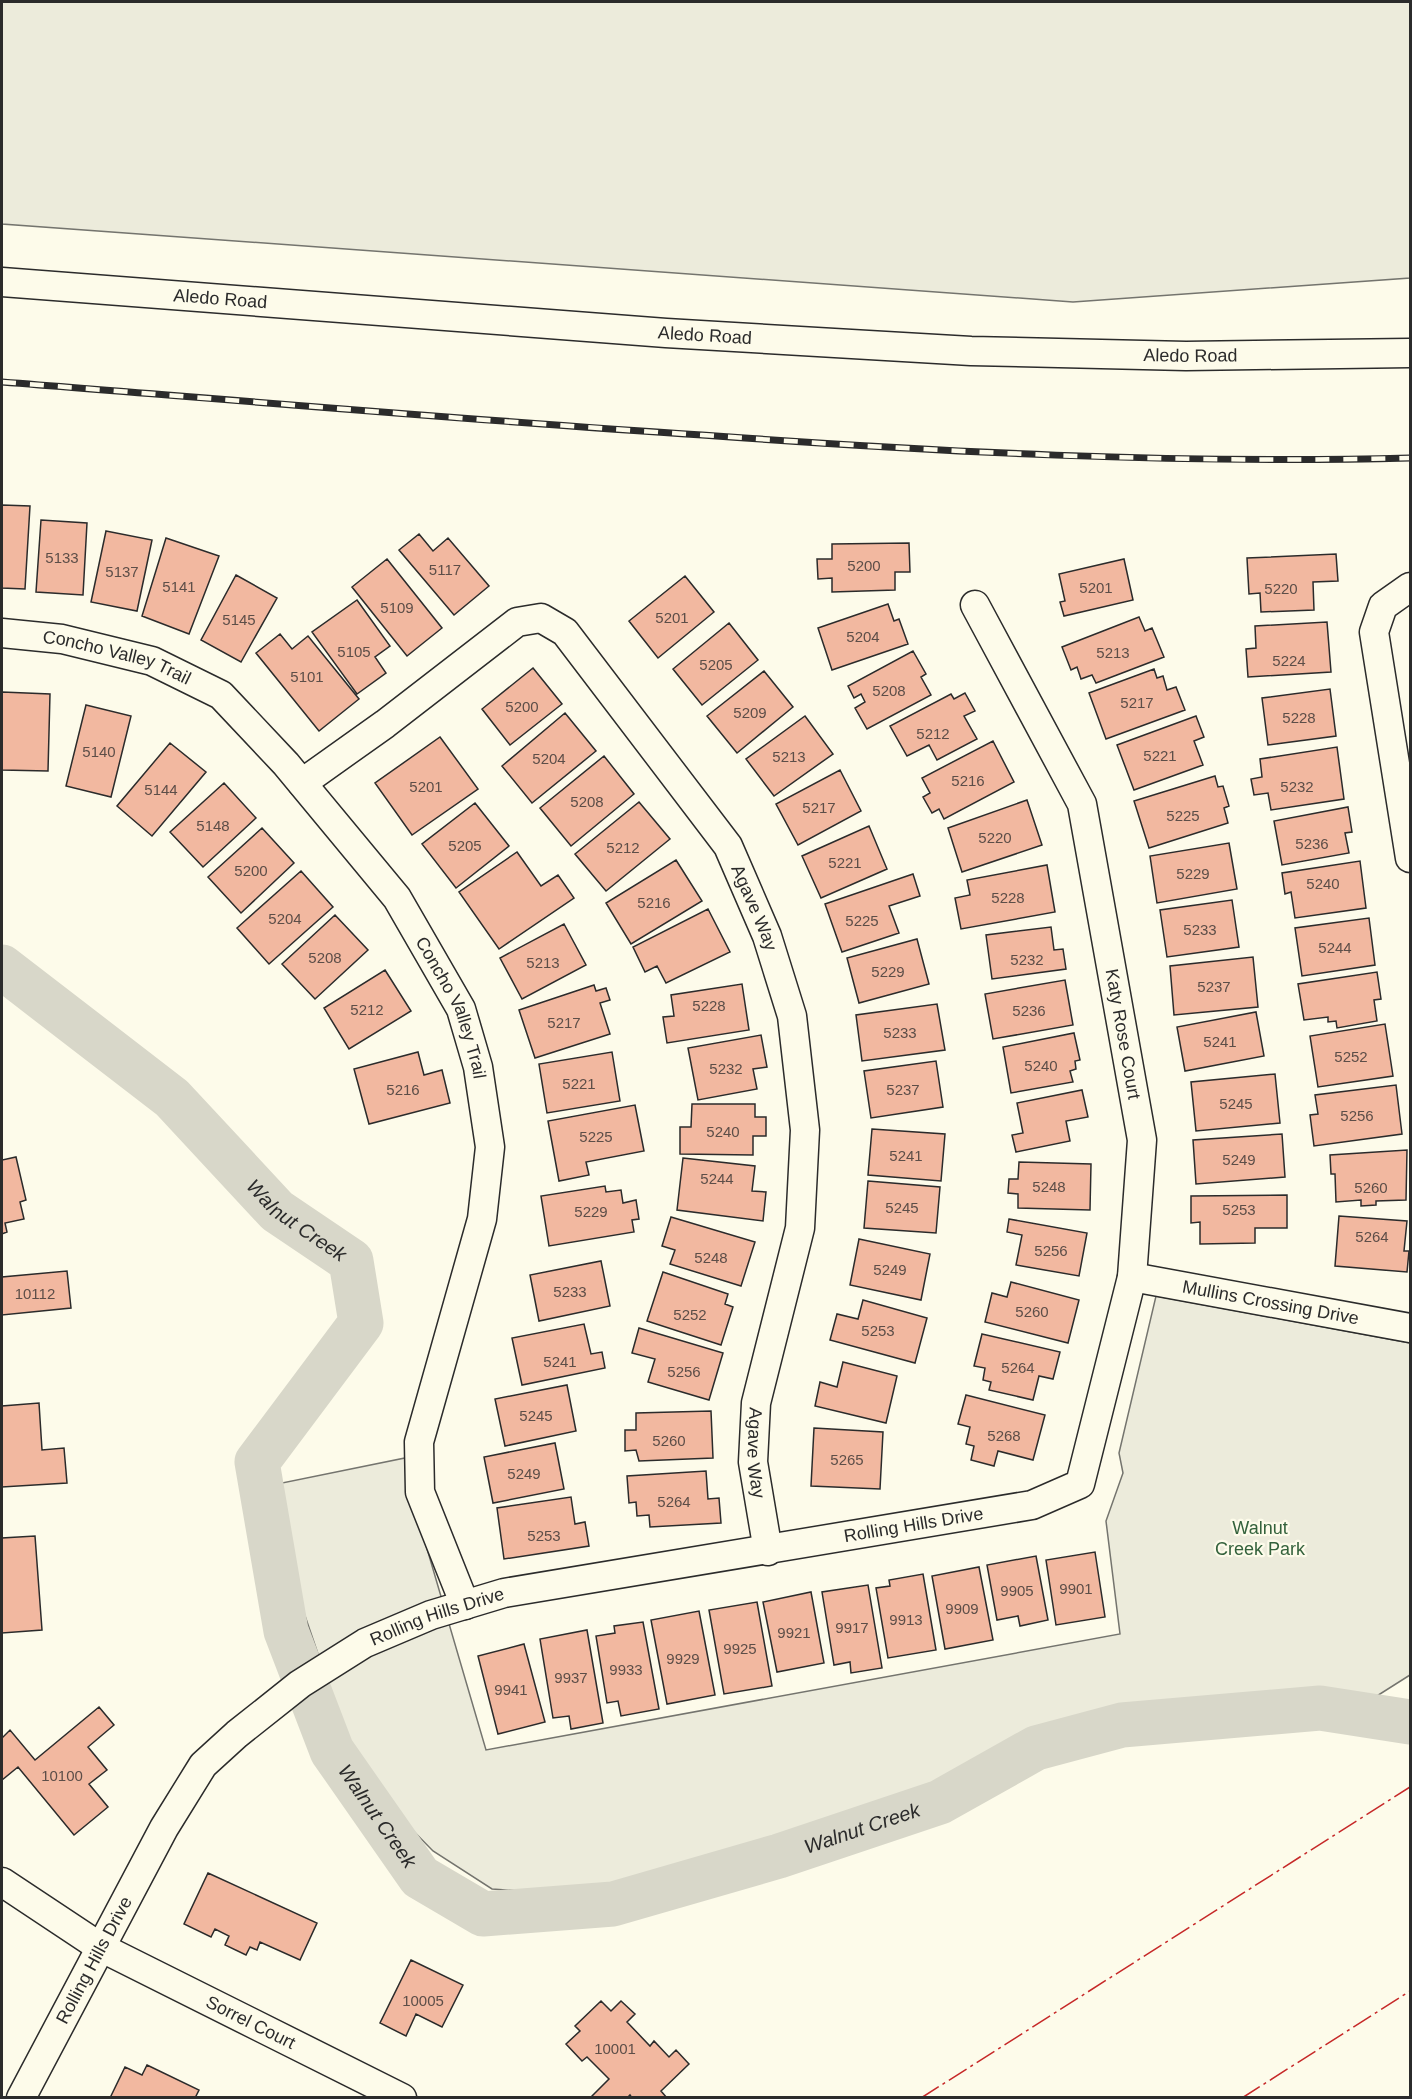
<svg xmlns="http://www.w3.org/2000/svg" width="1412" height="2099" font-family="Arial,sans-serif">
  <style>
    .green { fill: #ecebdb; stroke: #74746e; stroke-width: 1.5 }
    .lines { fill: none; stroke-linecap: round; stroke-linejoin: round }
    .river { stroke: #d8d7c9; stroke-width: 45 }
    .building { fill: #f2b8a0; stroke: #2b2b2b; stroke-width: 1.5 }
    .minor-casing { stroke: #2b2b2b; stroke-width: 31 }
    .minor { stroke: #fdfbea; stroke-width: 28 }
    .rail-casing { stroke: #2b2b2b; stroke-width: 7 }
    .rail { stroke: #fdfbea; stroke-width: 4.5; stroke-dasharray: 14; stroke-linecap: butt }
    .power { stroke: #c62828; stroke-width: 1.5; stroke-dasharray: 21 4.5 3 4.5; stroke-linecap: butt }
    .labels { text-anchor: middle; dominant-baseline: central; stroke-width: 4.5; stroke-linejoin: round; paint-order: stroke }
    .number-label { font-size: 15px; fill: #5d4e48 }
    .street-label { font-size: 18px; fill: #2b2b2b; stroke: #fdfbea }
    .park-label { font-size: 18px; fill: #34623c; stroke: #fdfbea }
    .water-label { font-size: 20px; font-style: italic; fill: #2b2b2b; stroke: #fdfbea }
  </style>
  <rect width="100%" height="100%" fill="#fdfbea"/>
  <path class="green" d="M2,2H1410V278L1073,302L2,224Z
    M1156,1296L1410,1343V1675L1369,1701L1103,1718L768,1845L653,1880L571,1894L492,1889L433,1851L383,1800L349,1745L285,1557L272,1485L405,1458L406,1477L486,1750L1120,1634L1106,1521L1123,1473L1119,1453Z"/>
  <g class="lines">
    <path class="river" id="s1" d="M2,967L172,1098L277,1211L351,1261L361,1323L257,1462L286,1631L332,1751L420,1877L483,1914L613,1904L779,1856L940,1802L1036,1748L1122,1725L1320,1708L1410,1722"/>
  </g>
  <path class="building" d="M2,505L30,506L25,589L2,588Z
    M41,520L87,523L83,595L36,592Z
    M106,531L152,540L137,611L91,602Z
    M419,534L433,551L448,538L489,586L454,615L399,550Z
    M166,538L219,556L189,634L142,616Z
    M909,543L910,572H895V590L832,592V578L818,579L817,559H832V544Z
    M1336,554L1338,581L1313,582L1314,610L1261,612L1260,593L1249,594L1247,558Z
    M387,559L442,628L407,656L352,587Z
    M1124,559L1133,600L1064,616L1060,602L1065,601L1059,574Z
    M236,575L277,598L241,662L201,640Z
    M685,576L714,612L658,658L629,621Z
    M357,600L390,646L375,657L386,673L357,694L312,632Z
    M888,604L894,621L899,619L908,644L832,670L818,628Z
    M1139,617L1145,631L1152,628L1164,657L1096,683L1092,675L1081,679L1077,667L1071,670L1062,647Z
    M1327,622L1331,672L1248,677L1246,649L1256,648L1255,626Z
    M729,623L758,660L702,705L673,669Z
    M280,634L292,649L308,636L359,699L319,731L256,653Z
    M913,651L926,674L921,677L931,695L867,729L855,708L865,702L861,694L854,698L848,686Z
    M533,668L562,704L510,745L482,709Z
    M1154,669L1157,678L1163,676L1167,690L1176,687L1185,710L1106,739L1089,693Z
    M764,671L793,707L737,753L707,716Z
    M1330,689L1336,736L1268,745L1262,698Z
    M2,692L50,694L48,771L2,770Z
    M965,693L975,711L964,716L977,739L937,760L929,745L907,756L890,726L951,694L954,699Z
    M86,705L131,716L111,797L66,786Z
    M565,713L596,751L532,803L502,766Z
    M805,716L833,754L774,796L746,759Z
    M1196,716L1204,737L1194,741L1203,765L1134,790L1117,745Z
    M440,737L478,789L412,835L375,783Z
    M993,741L1014,782L944,819L939,809L932,813L923,797L930,793L922,778Z
    M170,743L206,772L152,836L117,806Z
    M1337,747L1344,799L1271,810L1268,793L1254,795L1251,779L1262,777L1260,759Z
    M604,756L634,794L571,846L540,808Z
    M840,770L861,811L798,845L776,804Z
    M1215,776L1218,787L1223,786L1229,806L1224,808L1228,823L1149,848L1134,801Z
    M224,783L256,818L203,867L170,832Z
    M1027,800L1042,845L962,872L948,828Z
    M639,802L670,839L606,891L575,854Z
    M475,803L509,846L456,888L422,844Z
    M1348,807L1352,832L1345,833L1349,853L1282,865L1274,821Z
    M869,826L887,869L821,898L802,856Z
    M262,828L294,863L241,913L208,877Z
    M1229,843L1237,889L1157,903L1150,856Z
    M517,852L541,886L558,875L574,898L499,949L459,892Z
    M676,860L702,901L631,944L606,903Z
    M1360,861L1366,908L1295,918L1291,892L1285,894L1282,873Z
    M1047,865L1055,912L961,929L955,898L970,895L967,880Z
    M301,871L333,907L269,964L237,928Z
    M913,874L920,896L889,906L899,933L842,952L825,904Z
    M1232,900L1239,947L1167,957L1160,910Z
    M708,909L730,952L666,983L657,966L645,972L633,947Z
    M335,915L368,950L315,999L282,964Z
    M1369,918L1375,965L1302,976L1295,928Z
    M564,924L586,965L522,999L500,958Z
    M1051,927L1054,950L1063,949L1066,969L992,979L986,935Z
    M917,939L929,984L859,1003L847,958Z
    M1253,957L1258,1007L1174,1015L1170,966Z
    M385,970L411,1011L349,1049L324,1008Z
    M1377,972L1381,999L1374,1000L1377,1021L1337,1028L1336,1021L1328,1022V1017L1304,1020L1298,984Z
    M1065,980L1073,1025L993,1039L985,994Z
    M742,984L749,1030L667,1043L663,1017L674,1016L671,995Z
    M594,985L596,991L606,988L610,1000L600,1003L610,1034L535,1058L519,1010Z
    M937,1004L945,1050L862,1061L856,1015Z
    M1256,1012L1264,1056L1185,1071L1177,1027Z
    M1385,1024L1393,1076L1318,1087L1310,1036Z
    M1074,1033L1080,1060L1075,1061L1076,1069L1070,1071L1073,1082L1011,1093L1003,1047Z
    M761,1035L767,1067L753,1069L757,1089L698,1100L688,1048Z
    M418,1052L424,1075L442,1070L450,1103L369,1124L354,1069Z
    M612,1052L620,1101L547,1113L539,1064Z
    M936,1061L943,1107L871,1118L864,1071Z
    M1275,1074L1280,1123L1196,1131L1191,1082Z
    M1396,1085L1402,1134L1314,1146L1310,1115L1318,1114L1315,1095Z
    M1082,1090L1088,1117L1066,1121L1070,1141L1016,1152L1012,1135L1023,1133L1017,1103Z
    M692,1104H755V1117H766V1136H753V1155L680,1154V1127H691Z
    M635,1105L644,1151L586,1162L589,1175L559,1181L548,1121Z
    M872,1129L945,1134L941,1181L868,1175Z
    M1282,1134L1285,1177L1196,1184L1193,1140Z
    M1407,1150L1406,1200L1376,1201V1205L1361,1206V1200L1336,1202L1335,1174H1331L1330,1155Z
    M16,1157L26,1200L20,1202L24,1219L5,1223L7,1232L2,1234V1160Z
    M683,1158L755,1166L752,1191L766,1192L763,1221L677,1210Z
    M1019,1162L1091,1164L1090,1210L1018,1208V1194L1008,1193L1009,1179H1018Z
    M868,1181L940,1187L936,1233L864,1228Z
    M605,1186L606,1192L621,1190L623,1203L636,1200L639,1219L632,1220L634,1232L549,1246L541,1196Z
    M1287,1195V1228H1255V1243L1200,1244V1222L1191,1223V1196Z
    M1339,1216L1407,1221L1404,1251H1409L1407,1272L1335,1266Z
    M671,1217L755,1242L741,1286L670,1264L675,1250L662,1246Z
    M1009,1219L1087,1233L1079,1276L1016,1265L1022,1235L1007,1232Z
    M859,1239L930,1254L921,1300L850,1285Z
    M601,1261L610,1306L539,1321L530,1275Z
    M67,1271L71,1308L2,1315V1277Z
    M663,1272L728,1294L725,1304L733,1307L721,1345L647,1321Z
    M1011,1282L1079,1300L1068,1343L985,1322L992,1293L1007,1297Z
    M863,1300L927,1318L915,1363L830,1340L837,1314L858,1319Z
    M584,1324L591,1354L602,1352L605,1368L522,1385L512,1338Z
    M639,1328L723,1353L709,1400L648,1382L655,1359L632,1353Z
    M982,1334L1060,1352L1053,1379L1039,1376L1033,1400L989,1390L991,1382L983,1380L985,1368L974,1366Z
    M843,1362L897,1376L886,1423L815,1406L820,1382L837,1387Z
    M567,1385L576,1431L505,1446L495,1399Z
    M966,1395L1045,1415L1033,1460L998,1451L994,1466L971,1460L974,1446L966,1444L970,1427L958,1424Z
    M39,1403L42,1450L64,1448L67,1483L2,1487V1406Z
    M711,1411L713,1458L639,1461L636,1450L625,1451V1430H636V1413Z
    M814,1428L883,1432L880,1489L811,1486Z
    M555,1443L564,1489L493,1503L484,1457Z
    M706,1471L708,1499L719,1498L721,1523L650,1527L649,1515L637,1516L636,1502L629,1503L627,1476Z
    M571,1497L575,1524L585,1522L589,1546L504,1559L497,1508Z
    M35,1536L42,1630L2,1633V1538Z
    M1095,1552L1105,1617L1056,1625L1046,1560Z
    M1036,1556L1048,1620L1020,1626L1018,1616L997,1620L987,1565Z
    M979,1567L993,1640L945,1649L932,1576Z
    M923,1574L936,1650L888,1658L876,1588L890,1586L889,1580Z
    M868,1585L882,1668L851,1673L850,1662L834,1665L822,1592Z
    M811,1592L824,1663L777,1672L763,1602Z
    M757,1602L772,1686L724,1694L709,1610Z
    M699,1611L715,1695L667,1704L651,1620Z
    M643,1622L659,1709L621,1716L618,1701L607,1703L596,1636L615,1633L614,1626Z
    M587,1630L603,1723L571,1729L569,1716L553,1718L540,1639Z
    M524,1644L545,1722L498,1734L478,1656Z
    M99,1707L114,1725L88,1747L107,1770L89,1784L108,1807L74,1835L18,1767L2,1780V1738L10,1730L35,1760Z
    M208,1873L317,1923L300,1960L260,1942L257,1950L250,1947L246,1955L225,1945L229,1936L215,1929L211,1937L184,1924Z
    M411,1960L463,1985L442,2027L416,2014L406,2036L380,2023Z
    M601,2001L611,2011L621,2001L635,2014L627,2022L650,2046L654,2041L669,2057L676,2050L689,2064L661,2091L667,2098H632L630,2095L627,2098H590L609,2079L587,2057L582,2061L566,2044L580,2031L575,2026Z
    M147,2065L199,2090L195,2098H110L125,2067L142,2075Z"/>
  <g class="lines">
    <g class="minor-casing">
      <g id="minor">
        <path id="s2" d="M2,282L666,333L971,351L1186,356L1410,353"/>
        <path d="M1410,587L1383,606L1374,632L1410,858"/>
        <path id="s3" d="M2,633L62,639L152,661L221,695L286,764L397,898L461,1009L478,1067L490,1147L482,1219L419,1442L420,1492L465,1605"/>
        <path id="s4" d="M302,783L385,724L517,622L541,618L565,632L728,846L767,936L792,1016L805,1130L800,1228L756,1403L753,1462L768,1551"/>
        <path id="s5" d="M1132,1277L1410,1328"/>
        <path id="s6" d="M2,1882L100,1947L402,2098"/>
        <path id="s7" d="M21,2098L164,1828L203,1765L237,1734L300,1684L365,1643L431,1615L504,1593L1032,1505L1080,1484L1132,1277L1142,1140L1082,804L975,605"/>
      </g>
    </g>
    <use href="#minor" class="minor"/>
    <g class="rail-casing">
      <path id="rail" d="M2,382C235,400 468,420 702,435C938,452 1174,464 1410,458"/>
    </g>
    <use href="#rail" class="rail"/>
    <path class="power" d="M921,2098L1410,1787
      M1242,2098L1410,1991"/>
  </g>
  <g class="labels">
    <g class="number-label">
      <text x="62" y="557">5133</text>
      <text x="864" y="565">5200</text>
      <text x="445" y="569">5117</text>
      <text x="122" y="571">5137</text>
      <text x="179" y="586">5141</text>
      <text x="1096" y="587">5201</text>
      <text x="1281" y="588">5220</text>
      <text x="397" y="607">5109</text>
      <text x="672" y="617">5201</text>
      <text x="239" y="619">5145</text>
      <text x="863" y="636">5204</text>
      <text x="354" y="651">5105</text>
      <text x="1113" y="652">5213</text>
      <text x="1289" y="660">5224</text>
      <text x="716" y="664">5205</text>
      <text x="307" y="676">5101</text>
      <text x="889" y="690">5208</text>
      <text x="1137" y="702">5217</text>
      <text x="522" y="706">5200</text>
      <text x="750" y="712">5209</text>
      <text x="1299" y="717">5228</text>
      <text x="933" y="733">5212</text>
      <text x="99" y="751">5140</text>
      <text x="1160" y="755">5221</text>
      <text x="789" y="756">5213</text>
      <text x="549" y="758">5204</text>
      <text x="968" y="780">5216</text>
      <text x="426" y="786">5201</text>
      <text x="1297" y="786">5232</text>
      <text x="161" y="789">5144</text>
      <text x="587" y="801">5208</text>
      <text x="819" y="807">5217</text>
      <text x="1183" y="815">5225</text>
      <text x="213" y="825">5148</text>
      <text x="995" y="837">5220</text>
      <text x="1312" y="843">5236</text>
      <text x="465" y="845">5205</text>
      <text x="623" y="847">5212</text>
      <text x="845" y="862">5221</text>
      <text x="251" y="870">5200</text>
      <text x="1193" y="873">5229</text>
      <text x="1323" y="883">5240</text>
      <text x="1008" y="897">5228</text>
      <text x="654" y="902">5216</text>
      <text x="285" y="918">5204</text>
      <text x="862" y="920">5225</text>
      <text x="1200" y="929">5233</text>
      <text x="1335" y="947">5244</text>
      <text x="325" y="957">5208</text>
      <text x="1027" y="959">5232</text>
      <text x="543" y="962">5213</text>
      <text x="888" y="971">5229</text>
      <text x="1214" y="986">5237</text>
      <text x="709" y="1005">5228</text>
      <text x="367" y="1009">5212</text>
      <text x="1029" y="1010">5236</text>
      <text x="564" y="1022">5217</text>
      <text x="900" y="1032">5233</text>
      <text x="1220" y="1041">5241</text>
      <text x="1351" y="1056">5252</text>
      <text x="1041" y="1065">5240</text>
      <text x="726" y="1068">5232</text>
      <text x="579" y="1083">5221</text>
      <text x="403" y="1089">5216</text>
      <text x="903" y="1089">5237</text>
      <text x="1236" y="1103">5245</text>
      <text x="1357" y="1115">5256</text>
      <text x="723" y="1131">5240</text>
      <text x="596" y="1136">5225</text>
      <text x="906" y="1155">5241</text>
      <text x="1239" y="1159">5249</text>
      <text x="717" y="1178">5244</text>
      <text x="1049" y="1186">5248</text>
      <text x="1371" y="1187">5260</text>
      <text x="902" y="1207">5245</text>
      <text x="1239" y="1209">5253</text>
      <text x="591" y="1211">5229</text>
      <text x="1372" y="1236">5264</text>
      <text x="1051" y="1250">5256</text>
      <text x="711" y="1257">5248</text>
      <text x="890" y="1269">5249</text>
      <text x="570" y="1291">5233</text>
      <text x="35" y="1293">10112</text>
      <text x="1032" y="1311">5260</text>
      <text x="690" y="1314">5252</text>
      <text x="878" y="1330">5253</text>
      <text x="560" y="1361">5241</text>
      <text x="1018" y="1367">5264</text>
      <text x="684" y="1371">5256</text>
      <text x="536" y="1415">5245</text>
      <text x="1004" y="1435">5268</text>
      <text x="669" y="1440">5260</text>
      <text x="847" y="1459">5265</text>
      <text x="524" y="1473">5249</text>
      <text x="674" y="1501">5264</text>
      <text x="544" y="1535">5253</text>
      <text x="1076" y="1588">9901</text>
      <text x="1017" y="1590">9905</text>
      <text x="962" y="1608">9909</text>
      <text x="906" y="1619">9913</text>
      <text x="852" y="1627">9917</text>
      <text x="794" y="1632">9921</text>
      <text x="740" y="1648">9925</text>
      <text x="683" y="1658">9929</text>
      <text x="626" y="1669">9933</text>
      <text x="571" y="1677">9937</text>
      <text x="511" y="1689">9941</text>
      <text x="62" y="1775">10100</text>
      <text x="423" y="2000">10005</text>
      <text x="615" y="2048">10001</text>
    </g>
    <g class="street-label">
      <text stroke="none"><textPath href="#s2" startOffset="219">Aledo Road</textPath></text>
      <text stroke="none"><textPath href="#s2" startOffset="705">Aledo Road</textPath></text>
      <text stroke="none"><textPath href="#s2" startOffset="1191">Aledo Road</textPath></text>
      <text stroke="none"><textPath href="#s3" startOffset="118">Concho Valley Trail</textPath></text>
      <text stroke="none"><textPath href="#s4" startOffset="657">Agave Way</textPath></text>
      <text stroke="none"><textPath href="#s3" startOffset="622">Concho Valley Trail</textPath></text>
      <text transform="translate(1123 1034) rotate(80)">Katy Rose Court</text>
      <text stroke="none"><textPath href="#s5" startOffset="141">Mullins Crossing Drive</textPath></text>
      <text stroke="none"><textPath href="#s4" startOffset="1215">Agave Way</textPath></text>
      <text stroke="none"><textPath href="#s7" startOffset="1146">Rolling Hills Drive</textPath></text>
      <text stroke="none"><textPath href="#s7" startOffset="660">Rolling Hills Drive</textPath></text>
      <text stroke="none"><textPath href="#s7" startOffset="156">Rolling Hills Drive</textPath></text>
      <text stroke="none"><textPath href="#s6" startOffset="286">Sorrel Court</textPath></text>
    </g>
    <g class="park-label">
      <text x="1260" y="1528">Walnut<tspan x="1260" dy="21">Creek Park</tspan></text>
    </g>
    <g class="water-label">
      <text stroke="none"><textPath href="#s1" startOffset="390">Walnut Creek</textPath></text>
      <text stroke="none"><textPath href="#s1" startOffset="1074">Walnut Creek</textPath></text>
      <text stroke="none"><textPath href="#s1" startOffset="1612">Walnut Creek</textPath></text>
    </g>
  </g>
  <rect width="1412" height="2099" fill="none" stroke="#2b2b2b" stroke-width="6"/>
</svg>
